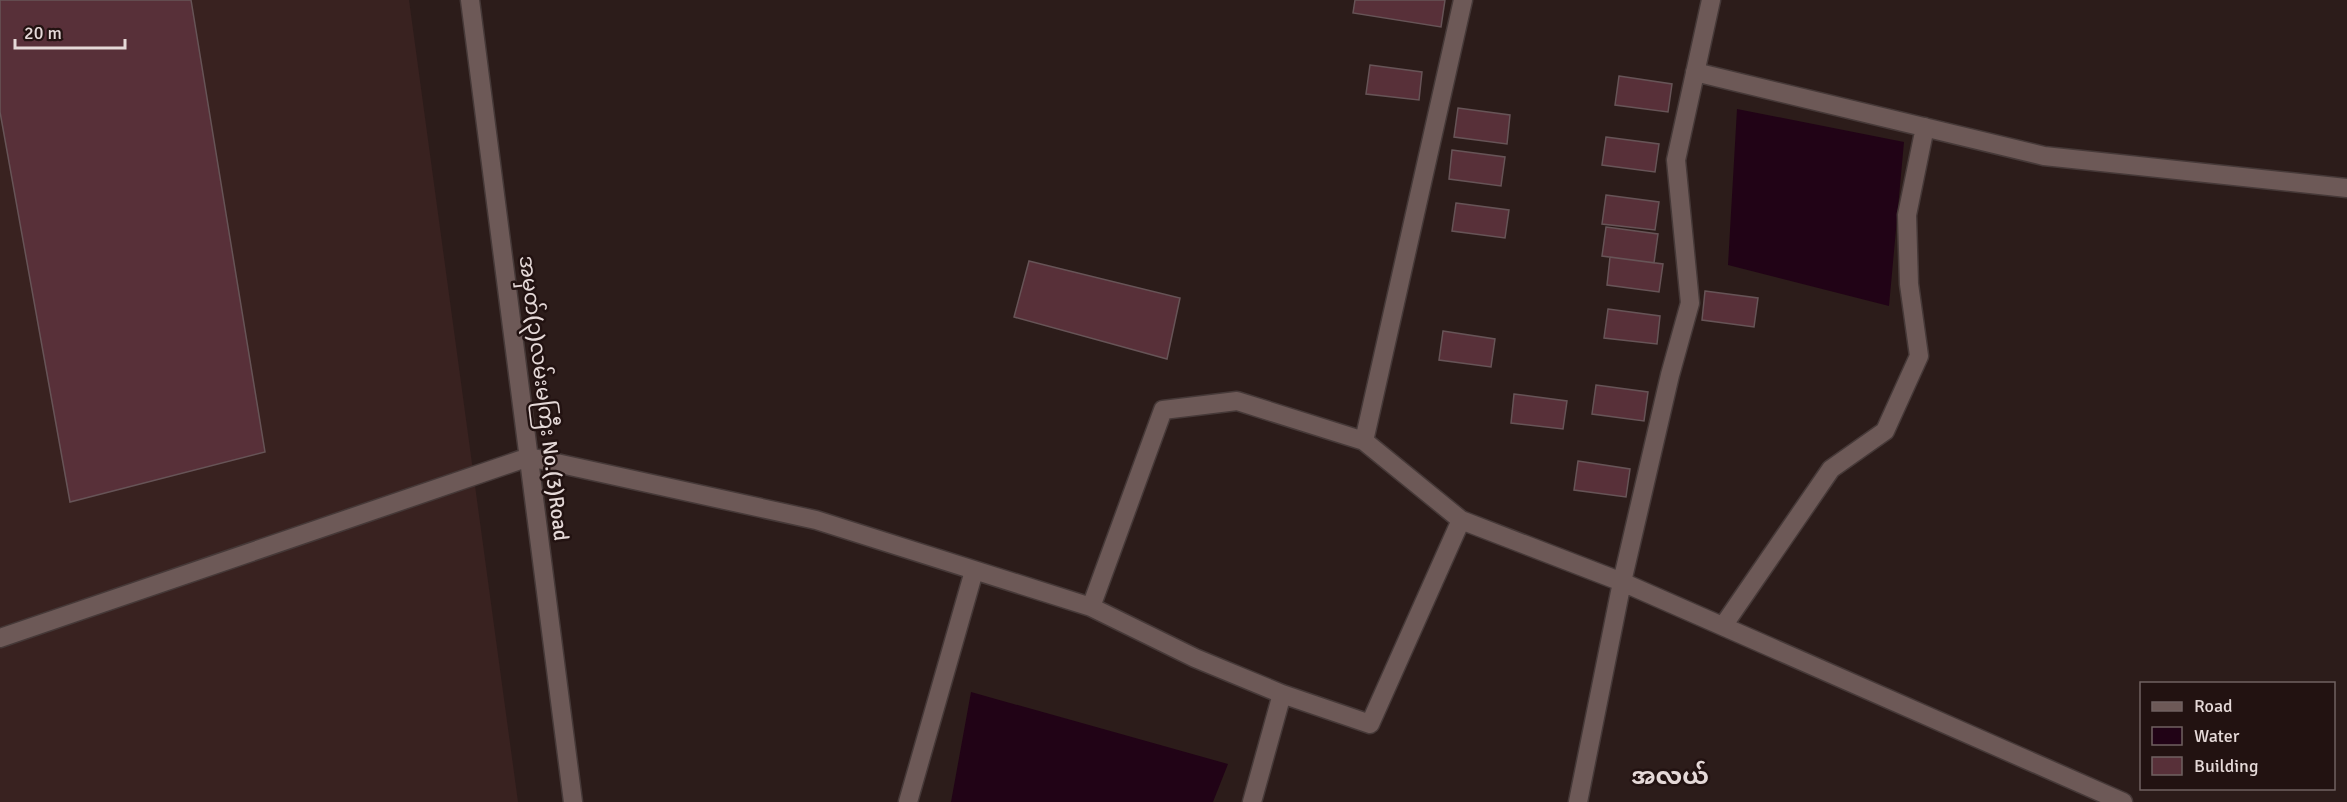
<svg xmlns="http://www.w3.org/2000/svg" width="2347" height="802" font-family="Signika,'Noto Sans Myanmar',sans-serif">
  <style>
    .built { fill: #392220 }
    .water { fill: #210316 }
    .building { fill: #583039; stroke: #675457; stroke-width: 1.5 }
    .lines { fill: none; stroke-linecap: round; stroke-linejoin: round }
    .minor-casing { stroke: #463938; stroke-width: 21 }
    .minor { stroke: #6d5957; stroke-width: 18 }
    .labels { text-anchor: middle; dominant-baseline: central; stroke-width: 5; stroke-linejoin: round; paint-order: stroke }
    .street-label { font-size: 21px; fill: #e5d9d8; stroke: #221211 }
    .quarter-label { font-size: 24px; font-weight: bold; fill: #e5d9d8; stroke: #221211 }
  </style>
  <rect width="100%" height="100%" fill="#2c1c1a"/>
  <path class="built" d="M0,0H409L518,802H0Z"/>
  <path class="water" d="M1737,109L1904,142L1889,306L1728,265Z
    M971,692L1228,764L1213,802H951Z"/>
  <path class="building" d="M0,0H191L265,452L70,502L0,112Z
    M1355,0H1445L1441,27L1353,13Z
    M1370,65L1422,72L1419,100L1366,94Z
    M1619,76L1672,84L1668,112L1615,105Z
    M1458,108L1510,115L1507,144L1454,137Z
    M1606,137L1659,144L1655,172L1602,165Z
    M1452,150L1505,157L1501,186L1449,179Z
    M1606,195L1659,202L1655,230L1602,224Z
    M1456,203L1509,210L1505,238L1452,231Z
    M1606,227L1658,234L1654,263L1602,256Z
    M1610,257L1663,264L1659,292L1607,285Z
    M1029,261L1180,298L1167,359L1014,317Z
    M1705,291L1758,298L1754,327L1702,320Z
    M1608,309L1660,316L1657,344L1604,338Z
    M1443,331L1495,339L1491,367L1439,360Z
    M1596,385L1648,392L1644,421L1592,414Z
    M1514,394L1567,401L1563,429L1511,423Z
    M1578,461L1630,469L1626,497L1574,490Z"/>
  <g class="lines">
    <g class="minor-casing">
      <path id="minor" d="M470,0L573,802
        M1695,72L2044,156L2347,188
        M1364,441L1463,0
        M1091,607L1163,410L1237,401L1364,441L1461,520L1622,582L2123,802
        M1723,626L1831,469L1885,431L1919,356L1909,284L1907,215L1925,127
        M0,638L529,457L816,520L1091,607L1195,658L1282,694L1370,724L1461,520
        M908,802L974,571
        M1252,802L1282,694
        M1578,802L1622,582L1670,375L1690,303L1676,160L1711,0"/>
    </g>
    <use href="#minor" class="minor"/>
  </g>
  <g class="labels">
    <g class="street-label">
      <text transform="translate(544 398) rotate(83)">အမှတ်(၃)လမ်းမကြီး No.(3)Road</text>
    </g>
    <g class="quarter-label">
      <text x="1670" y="776">အလယ်</text>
    </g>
  </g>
  <rect x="2140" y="682" width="195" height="108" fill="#221211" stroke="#706261" stroke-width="1.5"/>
  <rect x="2152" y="702" width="30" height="9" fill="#6d5957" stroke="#706261" stroke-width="1.5"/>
  <text x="2194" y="712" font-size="18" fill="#e5d9d8">Road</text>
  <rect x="2152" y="727" width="30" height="18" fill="#210316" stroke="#706261" stroke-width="1.5"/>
  <text x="2194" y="742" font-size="18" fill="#e5d9d8">Water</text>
  <rect x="2152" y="757" width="30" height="18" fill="#583039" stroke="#706261" stroke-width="1.5"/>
  <text x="2194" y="772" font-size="18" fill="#e5d9d8">Building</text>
  <path d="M15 39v9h110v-9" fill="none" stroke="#e5d9d8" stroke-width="3"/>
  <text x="24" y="39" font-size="18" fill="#e5d9d8" stroke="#221211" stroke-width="4.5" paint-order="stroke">20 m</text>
</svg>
